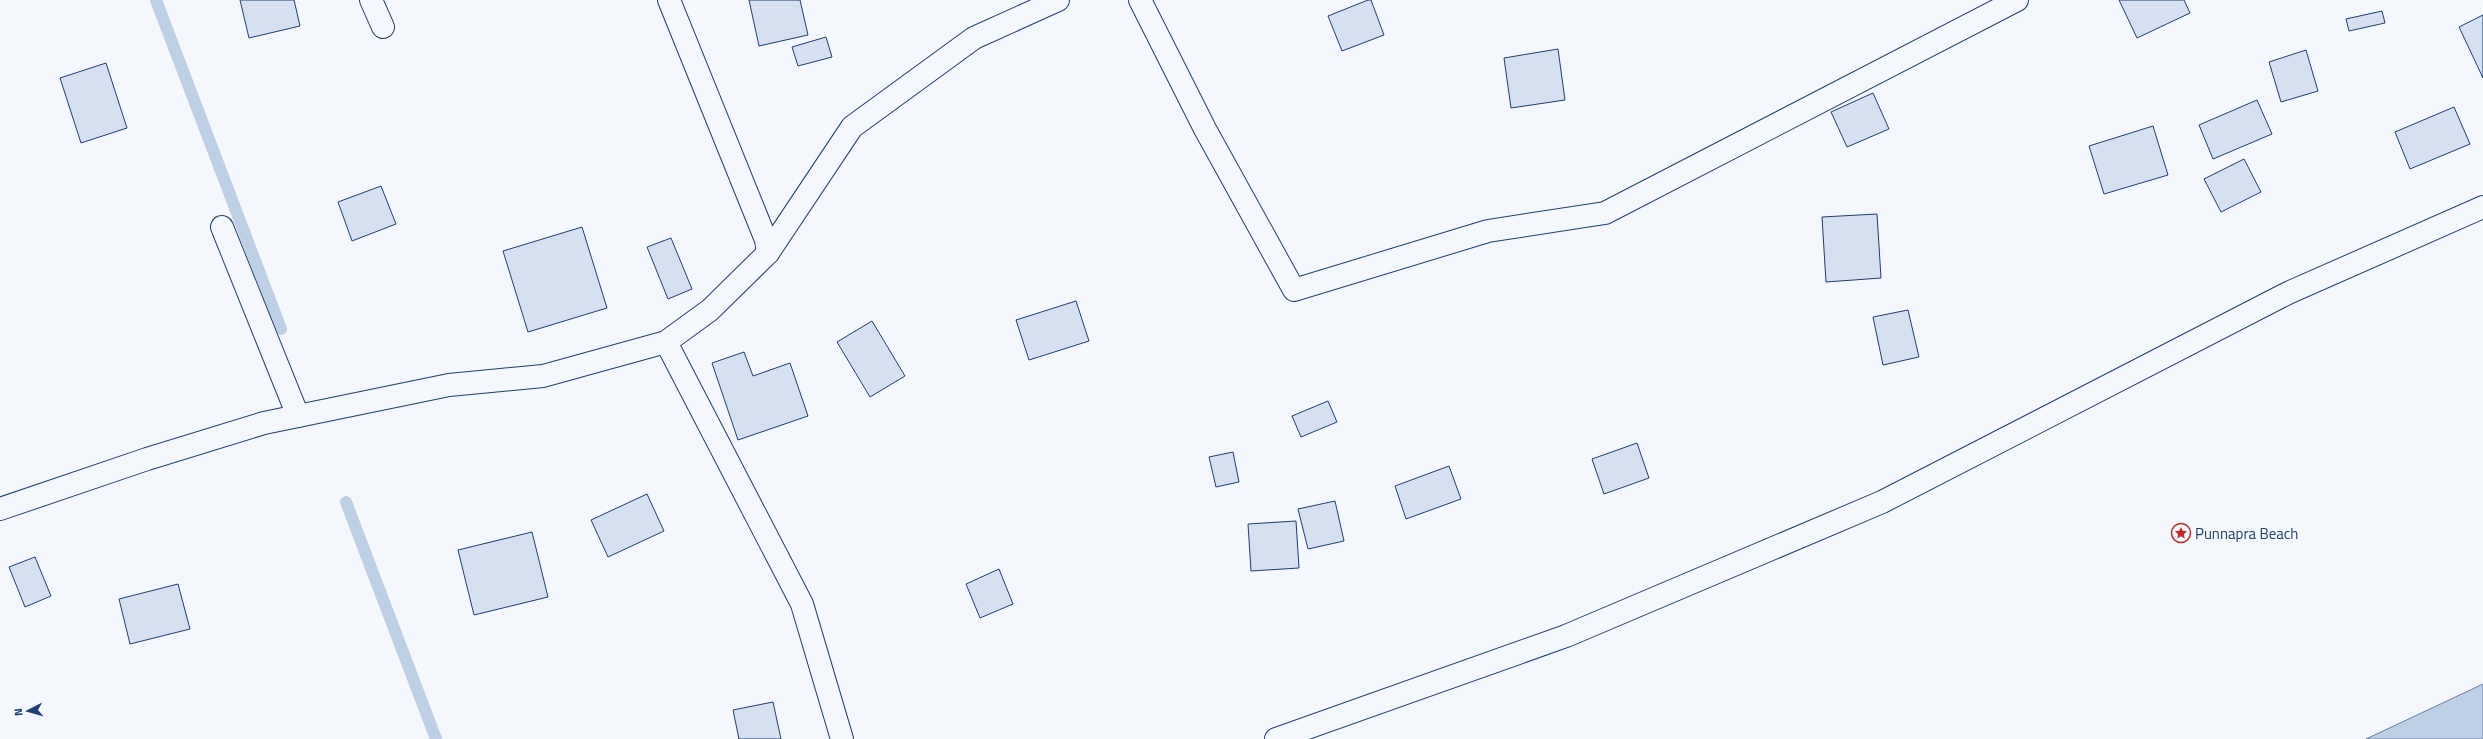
<svg xmlns="http://www.w3.org/2000/svg" width="2483" height="739" font-family="'Titillium Web',sans-serif">
  <style>
    .water { fill: #bed0e5; stroke: #687fa3 }
    .lines { fill: none; stroke-linecap: round; stroke-linejoin: round }
    .stream { stroke: #bed0e5; stroke-width: 12 }
    .building { fill: #d5e0f0; stroke: #1d3f73 }
    .minor-casing { stroke: #1d3f73; stroke-width: 24 }
    .tertiary-casing { stroke: #1d3f73; stroke-width: 24 }
    .minor { stroke: #f4f7fb; stroke-width: 22 }
    .tertiary { stroke: #f4f7fb; stroke-width: 22 }
    .labels { text-anchor: middle; dominant-baseline: central; stroke-width: 3; stroke-linejoin: round; paint-order: stroke }
    .poi-label { font-size: 15px; fill: #1d3f73; stroke: #f4f7fb; text-anchor: start }
  </style>
  <rect width="100%" height="100%" fill="#f4f7fb"/>
  <path class="water" d="M2483,684V739H2366Z"/>
  <g class="lines">
    <path class="stream" d="M156,0L281,329
      M346,502L436,739"/>
  </g>
  <path class="building" d="M240,0H294L300,26L249,38Z
    M749,0H800L808,35L759,46Z
    M1368,0H1371L1384,35L1342,51L1328,16Z
    M2119,0H2184L2190,13L2137,38Z
    M2382,11L2385,23L2349,31L2346,19Z
    M2483,15V78L2459,27Z
    M826,37L832,57L798,66L792,47Z
    M1558,49L1565,100L1511,108L1504,58Z
    M2306,50L2318,91L2281,102L2269,62Z
    M106,63L127,128L81,143L60,78Z
    M1873,93L1889,129L1847,147L1831,112Z
    M2257,100L2272,134L2213,159L2199,125Z
    M2454,107L2470,144L2410,169L2395,132Z
    M2153,126L2168,175L2104,194L2089,146Z
    M2244,159L2261,192L2221,212L2204,179Z
    M381,186L396,224L352,241L338,202Z
    M1877,214L1881,278L1826,282L1822,217Z
    M582,227L607,308L528,332L503,251Z
    M671,238L692,289L668,299L647,247Z
    M1076,301L1089,341L1029,360L1016,320Z
    M1908,310L1919,357L1883,365L1873,317Z
    M872,321L905,376L870,397L837,342Z
    M744,352L753,376L790,363L808,416L738,440L712,363Z
    M1328,401L1337,422L1301,437L1292,416Z
    M1637,443L1649,478L1604,494L1592,459Z
    M1233,452L1239,482L1216,487L1209,457Z
    M1449,466L1461,499L1406,519L1395,486Z
    M647,494L664,531L608,557L591,520Z
    M1335,501L1344,541L1308,549L1298,509Z
    M1296,521L1299,568L1251,571L1248,524Z
    M532,532L548,597L474,615L458,550Z
    M35,557L51,596L25,607L9,567Z
    M999,569L1013,604L980,618L966,584Z
    M178,584L190,629L130,644L119,599Z
    M773,702L781,739H739L733,710Z"/>
  <g class="lines">
    <g class="minor-casing">
      <path id="minor" d="M371,0L383,27
        M669,0L766,240L768,253
        M222,227L298,416
        M666,342L802,604L842,739
        M1276,739L1566,636L1882,502L2288,293L2483,207"/>
    </g>
    <g class="tertiary-casing">
      <path id="tertiary" d="M1140,0L1205,129L1294,290L1488,231L1605,213L2017,0
        M0,509L147,459L264,423L449,385L543,376L666,342L710,310L768,253L852,127L974,38L1058,0"/>
    </g>
    <use href="#minor" class="minor"/>
    <use href="#tertiary" class="tertiary"/>
  </g>
  <defs>
    <g id="sight-ring" transform="scale(1)"><circle r="9.5" fill="#f4f7fb" stroke="#c62828" stroke-width="1.5"/><path d="M0-6L1.8-2.2L6-1.7L2.9 1.2L3.7 5.4L0 3.3L-3.7 5.4L-2.9 1.2L-6-1.7L-1.8-2.2Z" fill="#c62828"/></g>
  </defs>
  <g fill-rule="evenodd">
    <use href="#sight-ring" x="2181" y="533"/>
  </g>
  <g class="labels">
    <g class="poi-label">
      <text x="2195" y="533">Punnapra Beach</text>
    </g>
  </g>
  <g transform="translate(28 711) rotate(264)" stroke="#f4f7fb" stroke-width="3" paint-order="stroke">
  <path d="M0-3L7 15L0 10L-7 15Z" fill="#1d3f73"/>
  <text y="-6" font-size="11" font-weight="bold" text-anchor="middle" fill="#1d3f73">N</text>
  </g>
</svg>
